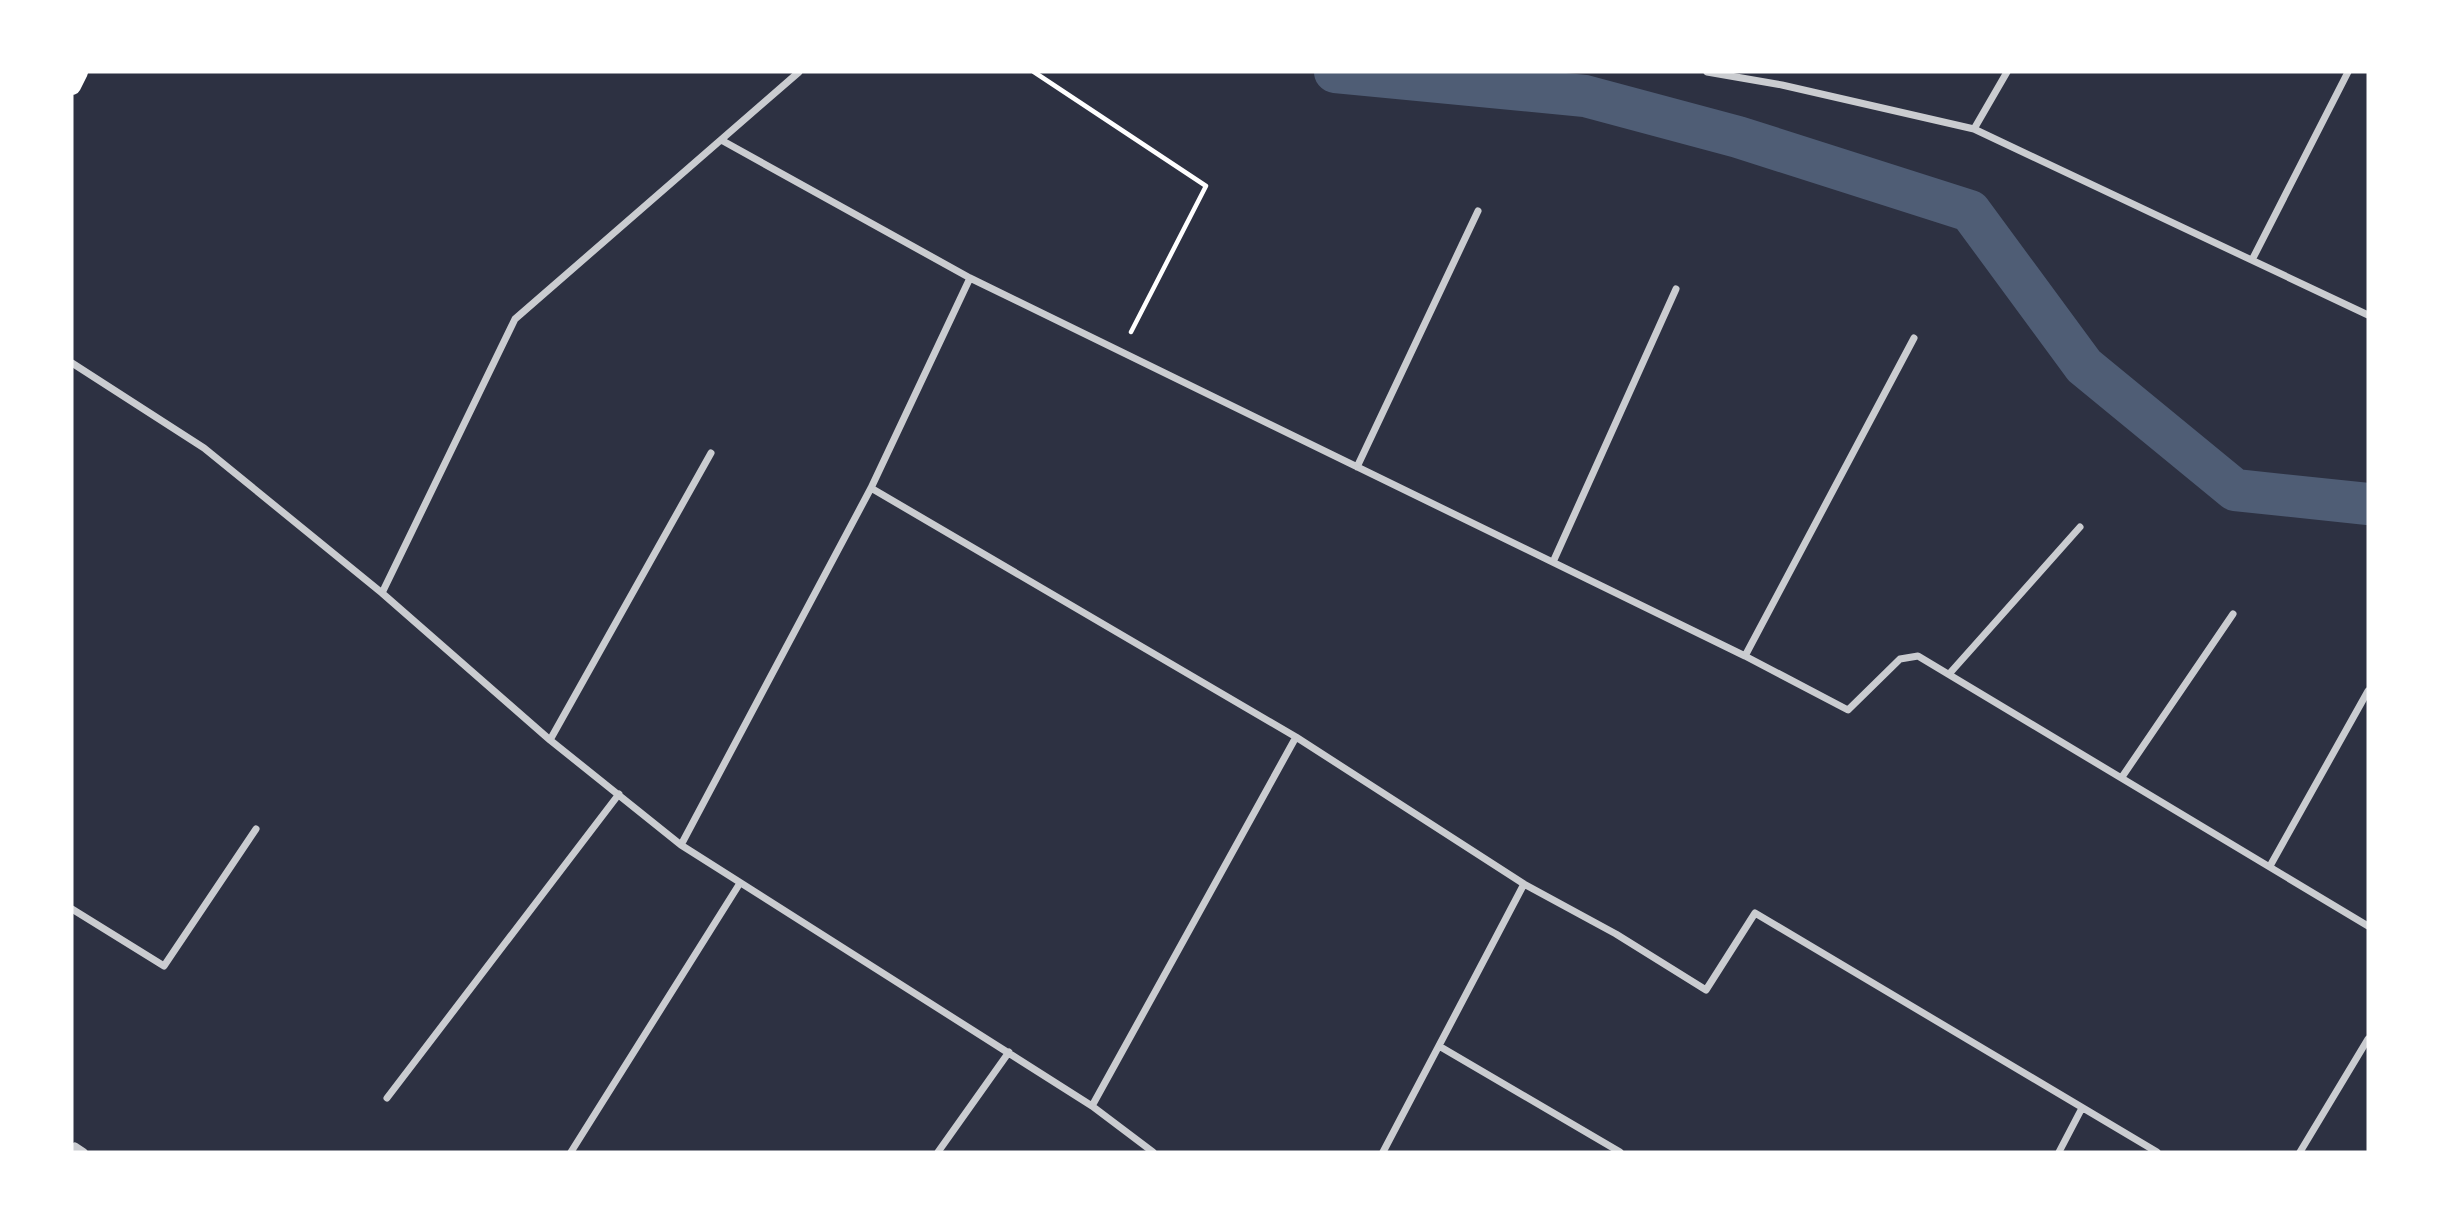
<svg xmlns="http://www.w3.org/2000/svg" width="2440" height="1224" font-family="'Noto Sans',sans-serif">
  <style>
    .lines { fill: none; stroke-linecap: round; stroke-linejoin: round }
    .canal { stroke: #4f5d75; stroke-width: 42 }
    .path { stroke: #fff; stroke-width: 4.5 }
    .minor { stroke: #caccd0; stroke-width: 7 }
    .primary { stroke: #fff; stroke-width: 18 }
  </style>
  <rect width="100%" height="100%" fill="#2d3142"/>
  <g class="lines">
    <path class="canal" d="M1335,72L1585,96L1738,137L1970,211L2084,366L2235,490L2368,504"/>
    <path class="path" d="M1034,72L1206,186L1131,332"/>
    <path class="minor" d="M1707,72L1782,85L1974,129L2368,315
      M1974,129L2007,72
      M723,141L970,278L1745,656L1848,710L1900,659L1918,656L2368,926
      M2252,260L2348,72
      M72,363L204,448L382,593L550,740L681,845L1092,1106L1153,1152
      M1357,467L1478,211
      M871,488L1296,737L1524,884L1616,934L1706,990L1755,913L2157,1152
      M1553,562L1676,289
      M382,593L515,319L799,72
      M1745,656L1914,338
      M1950,673L2080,527
      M550,740L711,453
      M2122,777L2233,614
      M681,845L871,488L970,278
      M2270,866L2368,691
      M72,909L164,966L256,829
      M1439,1046L1620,1152
      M387,1098L619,794
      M1092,1106L1296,737
      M72,1151L75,1146L84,1152
      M571,1152L740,883
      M938,1152L1009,1052
      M1383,1152L1524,884
      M2059,1152L2082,1108
      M2300,1152L2368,1039"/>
    <path class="primary" d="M72,86L79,72"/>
  </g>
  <rect width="2440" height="1224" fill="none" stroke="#ffffff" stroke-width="147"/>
</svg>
